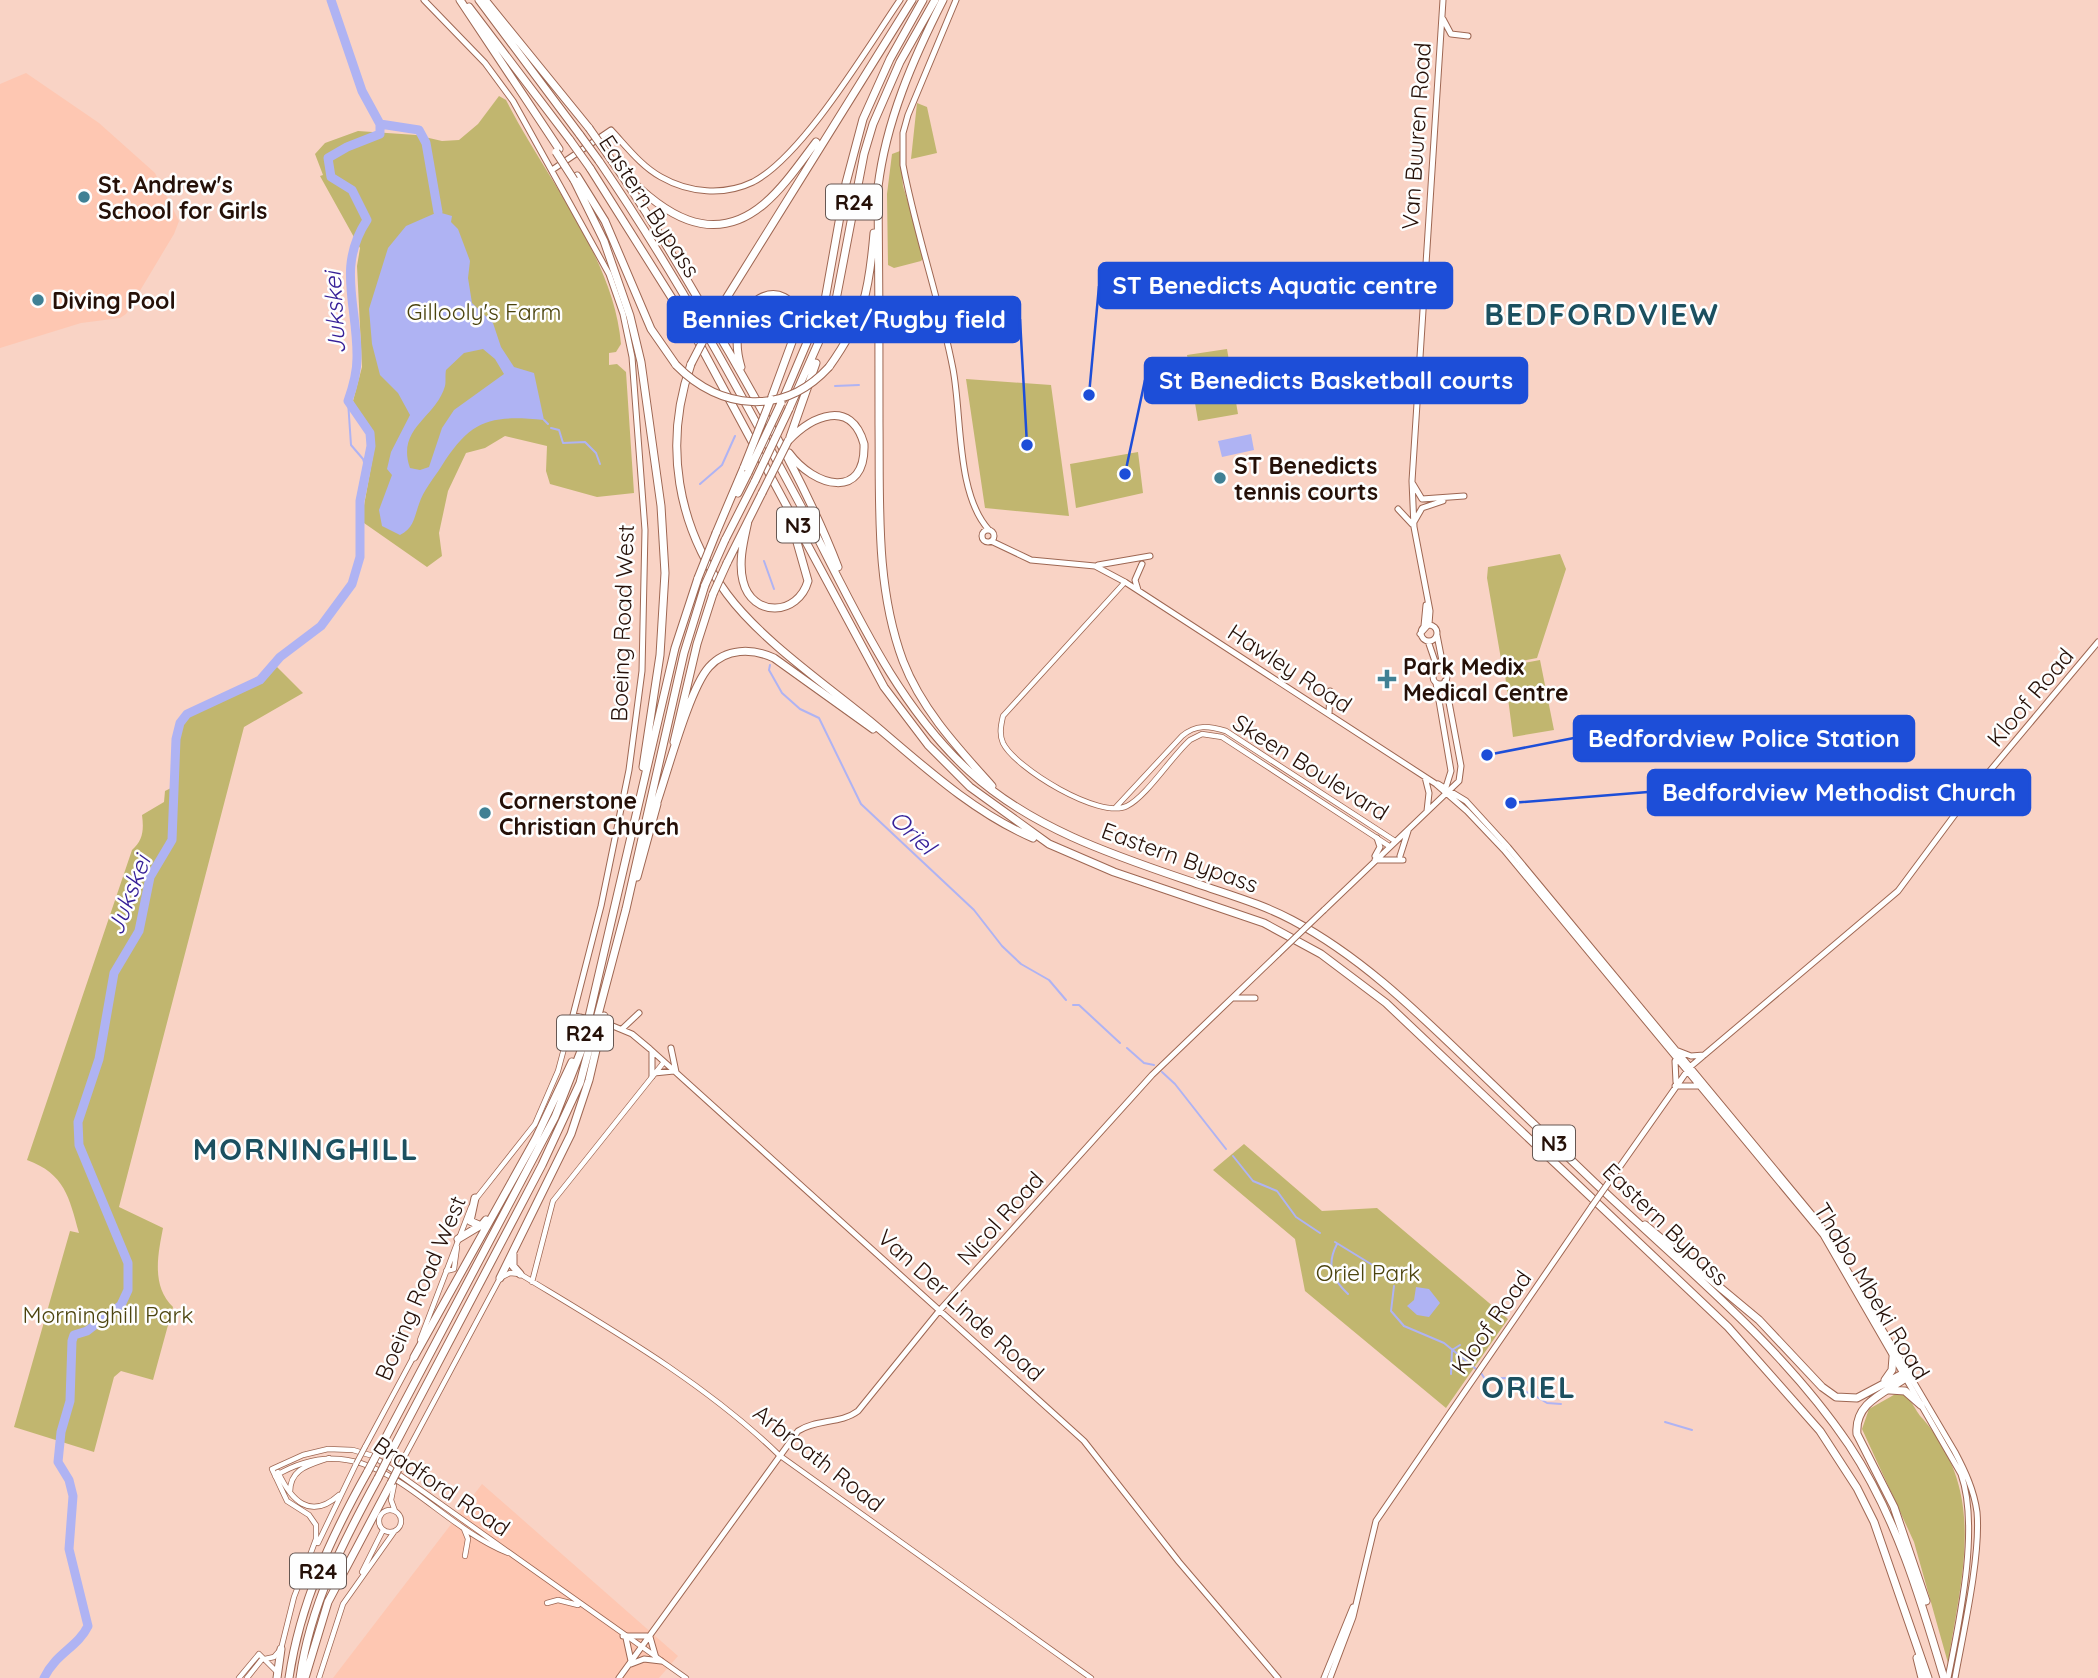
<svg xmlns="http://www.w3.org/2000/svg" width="2098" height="1678" font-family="Quicksand,sans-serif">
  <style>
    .built { fill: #fec7b2 }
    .green { fill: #c1b66f }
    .water { fill: #afb3f3; fill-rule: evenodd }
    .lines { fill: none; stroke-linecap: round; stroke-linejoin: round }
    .stream { stroke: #afb3f3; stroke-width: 2 }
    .river { stroke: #afb3f3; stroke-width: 9 }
    .tertiary-casing { stroke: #9e6753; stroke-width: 6 }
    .secondary-casing { stroke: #9e6753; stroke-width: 7 }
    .motorway-casing { stroke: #9e6753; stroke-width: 9 }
    .tertiary { stroke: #fff; stroke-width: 4.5 }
    .secondary { stroke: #fff; stroke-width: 5 }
    .motorway { stroke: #fff; stroke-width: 7 }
    .tertiary-bridge-casing { stroke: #9e6753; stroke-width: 6; stroke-linecap: butt }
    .secondary-bridge-casing { stroke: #9e6753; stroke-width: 7; stroke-linecap: butt }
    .motorway-bridge-casing { stroke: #9e6753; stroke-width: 9; stroke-linecap: butt }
    .tertiary-bridge { stroke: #fff; stroke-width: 4.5 }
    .secondary-bridge { stroke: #fff; stroke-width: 5 }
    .motorway-bridge { stroke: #fff; stroke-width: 7 }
    .poi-dot { fill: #408094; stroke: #fefefe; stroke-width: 2.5 }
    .labels { text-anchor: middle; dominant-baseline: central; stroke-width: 5; stroke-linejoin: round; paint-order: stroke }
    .shield { fill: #fefefe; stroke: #665752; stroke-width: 2 }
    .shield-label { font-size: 21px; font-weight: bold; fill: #251008 }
    .street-label { font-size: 23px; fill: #251008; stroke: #fefefe }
    .poi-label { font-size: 23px; font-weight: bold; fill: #251008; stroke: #fefefe; text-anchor: start }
    .park-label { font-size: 23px; fill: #4c440e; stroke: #fefefe }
    .water-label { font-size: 24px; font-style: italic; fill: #362098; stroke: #fefefe }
    .district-label { font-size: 30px; font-weight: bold; letter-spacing: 2px; fill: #1c5060; stroke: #fefefe }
    .leader { fill: none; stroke: #1d4ed8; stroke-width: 2.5 }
    .callout-dot { fill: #1d4ed8; stroke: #fefefe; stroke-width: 2.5 }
    .callout { fill: #1d4ed8; stroke: #1d4ed8; stroke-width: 2.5 }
    .callout-label { font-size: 24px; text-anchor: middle; font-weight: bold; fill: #fff }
  </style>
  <rect width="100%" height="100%" fill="#f9d3c5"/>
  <path class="built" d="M26,73L99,123L155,173L179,221L174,234L126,314L120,318L81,323L0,348V84Z
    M482,1484L678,1656L659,1678H333Z"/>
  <path class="green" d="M499,96L506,100C545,177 614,258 621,344L616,352L609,353V365L617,364L626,372L634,493L597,497L550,484L546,471L547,446L505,436L485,448L466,453L448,491L439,533L442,556L427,567L364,523L363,511L375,445L373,434L353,401L362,367L357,266L360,248L320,176L323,175L315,154L325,143L358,131L416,135L442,141L459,140L478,124Z
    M917,103L927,107L937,153L911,159Z
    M900,151L903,186L925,256L921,261L894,268L888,265L887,194L892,154Z
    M1227,349L1238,414L1198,421L1187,355Z
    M966,379L1051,385L1069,516L985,508Z
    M1138,452L1143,493L1076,508L1070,464Z
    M1560,554L1566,569L1537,658L1502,665L1487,578L1488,567Z
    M1540,660L1554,730L1513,737L1504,667Z
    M274,664L303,693L244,727L119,1207L163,1228C158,1254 151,1286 173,1307L153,1380L121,1371L114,1377L94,1452L14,1427L70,1231L79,1233C69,1197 65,1174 27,1160L132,850C143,840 144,830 142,815L164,802L165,791L173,787C174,763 171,734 187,714L260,680Z
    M1244,1144L1322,1211L1377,1208L1508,1319L1446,1408L1305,1291L1295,1239L1213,1170Z
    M1899,1392C1912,1397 1914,1410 1923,1419C1988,1494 1961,1576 1948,1663L1914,1542L1862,1429L1869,1409Z"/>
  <path class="water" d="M438,212L452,216L451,222L458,229L470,261L468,278L472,303L493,323L501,347L514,367L534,373L544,420C490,415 471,419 441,467C434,478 423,491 419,504C414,518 414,528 400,535L382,526L379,510L392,475L387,469L391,452L410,415L398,393L380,375L372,344L369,309L388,248L406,226ZM483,349L495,359L504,374L454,410L442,428L429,467L420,470L410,468C396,428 436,418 445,386C446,382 445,375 446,370L464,353Z
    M1251,434L1254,450L1222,457L1218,441Z
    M1416,1287L1429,1289L1440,1303L1429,1317L1417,1315L1407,1306L1414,1300Z"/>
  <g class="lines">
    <path class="stream" d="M835,386L859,385
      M348,401L351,445L363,459L368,475
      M544,420L548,424
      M551,428L559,430L563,443L585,442L596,453L600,464
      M700,484L722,465L735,436
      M764,561L774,589
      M770,665L769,670L782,693L800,709L819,718L861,804L974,910L1002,946L1021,964L1049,980L1066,1000
      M1073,1005H1079L1120,1043
      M1127,1048L1144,1063L1154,1065
      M1162,1072L1175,1084L1226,1149
      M1233,1156L1253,1181L1277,1191L1296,1217L1320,1233
      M1335,1242L1384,1272
      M1337,1244C1326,1265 1332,1279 1348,1294
      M1394,1286L1391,1311L1404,1326L1444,1343L1476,1369
      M1481,1373L1485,1379L1505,1378L1520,1387
      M1451,1374L1452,1350L1460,1345
      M1525,1391L1535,1397
      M1537,1397L1547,1403L1561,1404
      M1665,1422L1692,1430"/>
    <path class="river" d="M331,0L362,91L380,124L419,130L426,143L438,212
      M44,1678C55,1654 78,1647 88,1626L69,1549L73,1496L69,1480L58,1462L61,1432L70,1401L72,1341L74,1335L87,1331L121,1305L128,1290V1263L79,1145L78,1122L99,1059L114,973L139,931L150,877L172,840L176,739L180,723L187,714L260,680L280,657L321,626L352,584L360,557V501L371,446L370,433L348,401C353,387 357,373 357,358C358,306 336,267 367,220L352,190L331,177L328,158L347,147L380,134V124"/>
    <g class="tertiary-casing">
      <path id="tertiary" d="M1125,582L1003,716C1001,725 999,734 1003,743C1015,768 1100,820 1127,806C1146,797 1172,756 1190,740L1202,734L1222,737L1389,846
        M1116,807L1182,736C1196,724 1209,726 1226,731L1395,841
        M475,1200L535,1124L558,1071L573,1015
        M446,1271L454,1269L457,1247
        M532,1282L553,1201L664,1062
        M420,1340L471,1207
        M365,1447L415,1354
        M399,1467L500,1278L510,1273L520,1274C609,1328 704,1382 779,1455L1091,1678
        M278,1472C291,1500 310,1521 339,1495
        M275,1476C371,1418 426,1520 508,1553
        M394,1485L391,1500L395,1511
        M290,1492C290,1468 310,1465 329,1458
        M379 1521a11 11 0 1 1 22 0a11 11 0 1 1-22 0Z
        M464,1529L468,1539L465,1556
        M318,1543L356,1464
        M306,1566L316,1539V1525L309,1515L287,1501L272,1469L303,1455L328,1449L353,1450L373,1456L686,1678
        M362,1572L383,1530
        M547,1603L558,1600L578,1605
        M265,1659L274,1657L281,1649L294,1597L306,1566
        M239,1678L259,1654L277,1672
        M247,1678L263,1658
        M319,1678L343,1604L394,1532"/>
    </g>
    <g class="secondary-casing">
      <path id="secondary" d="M424,0L485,63L513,101L609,274L623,314L632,357L645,530L642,671L629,770L601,906L573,1015L580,1017
        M956,0L908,115L903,133V165C916,234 940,301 953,369C962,416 956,494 989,530
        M1443,19L1451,34L1468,36
        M552,170L611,130C626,146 641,166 661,177C689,193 724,196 753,182C803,156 867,48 900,0
        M1413,484L1422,499L1464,496
        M1398,509L1412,524
        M1414,522L1422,508L1443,501
        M982 536a6 6 0 1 1 12 0a6 6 0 1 1-12 0Z
        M991,541L1031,560L1095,566L1125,582L1436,784L1467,811L1504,850L1823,1235L1961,1474C1980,1528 1959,1622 1948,1678
        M1098,565L1150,556
        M1138,590L1135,580L1142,564
        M1421 633a8 8 0 1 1 16 0a8 8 0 1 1-16 0Z
        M1424,626L1426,605
        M1420,634L1429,624L1430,611L1414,527L1412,481L1443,0
        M1437,635L1444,671
        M1428,641L1438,670
        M1433 677a7 7 0 1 1 14 0a7 7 0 1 1-14 0Z
        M1436,683L1451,771L1446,787
        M1329,714L1330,691
        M1425,777L1429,793L1427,811
        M1438,784L1466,801L1508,847L1821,1225L1955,1452C1965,1471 1974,1490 1977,1512C1981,1555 1963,1634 1955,1678
        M1375,856L1380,847L1377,838
        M1400,856L1408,831
        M1375,860H1403
        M1324,910L1459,781L1461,766L1445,681
        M1234,998H1255
        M608,1024L632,1034L650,1049L1084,1441L1179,1562L1278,1678
        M622,1029L639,1013
        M671,1048L676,1072
        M1673,1049L1691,1056L1704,1055
        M1675,1061L1676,1082
        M654,1073L674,1071
        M652,1076V1052
        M1675,1086H1698
        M1609,1182L1690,1067L1898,891L1968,797L2098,642
        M623,1636H647
        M650,1637L656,1658
        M626,1638L631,1661
        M631,1664L644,1659L661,1661
        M619,1678L798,1431C816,1419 841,1424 858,1411L939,1311L1152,1075L1278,954
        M1324,1678L1353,1607
        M1330,1678L1353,1617L1376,1521L1592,1206"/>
    </g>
    <g class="motorway-casing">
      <path id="motorway" d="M460,0L559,149
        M479,0L580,135
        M485,0L589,128
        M469,7L570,140
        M608,155C652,218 690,285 729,352C769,422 809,492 838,567
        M599,161C675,272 738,388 801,506C850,598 891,699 969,771C1034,831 1122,858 1204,886C1233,896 1264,905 1292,920C1358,955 1411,1006 1464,1057C1507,1098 1550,1140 1593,1181C1681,1265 1781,1344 1849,1445C1896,1516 1920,1597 1944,1678
        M590,168L692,330L884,687L928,745L970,787L1049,844L1114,872L1264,923L1321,954L1386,1003L1728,1327L1820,1431L1857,1488L1874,1522L1928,1678
        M623,172C661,212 711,249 764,204C784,187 800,163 816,142
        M577,176L605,221L651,329L676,365
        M574,180L604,241L630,316L641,362L661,506L665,573L660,655L643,767
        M878,185C879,265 879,344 879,424C880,503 875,586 903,661C922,710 958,748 992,786
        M878,187C886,121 913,59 943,0
        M719,310L912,0
        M691,364C663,444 677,526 727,594C761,640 825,684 870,721C920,763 972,812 1033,838
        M741,367C720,297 792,269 799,323L771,399
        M829,367C864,318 869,292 874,233
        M783,399L825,300L846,183L863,119L890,59L923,0
        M789,409L835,305L864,154L873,124L900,62L935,0
        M790,437L816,363
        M788,441C812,416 851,398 864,444C866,501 814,487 789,453
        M738,493L748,473
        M748,521C744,540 738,561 743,581C752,618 798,616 808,581L789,514
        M716,533L744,467
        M725,540L755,481
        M727,563L762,493
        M674,742L697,644L713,594
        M656,805C667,774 689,689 709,667C726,648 752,648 774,658L873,729
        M637,877L657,804
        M475,1198L470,1221L481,1226L486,1220
        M1645,1225L1759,1320L1822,1387L1836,1397L1857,1398L1908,1371
        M458,1239L478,1227
        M513,1254V1266L520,1274
        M500,1278L571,1134L589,1080L604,1016
        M414,1357L536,1138L572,1062
        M1910,1375C1888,1392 1854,1401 1857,1434L1894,1507L1926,1601
        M1885,1380L1892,1370L1893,1357
        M1890,1390L1905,1391L1921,1405
        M378,1452L555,1117L581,1051L675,648L698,578
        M387,1460L542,1165L580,1083L626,909L684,653L705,585
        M1917,1658L1922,1678
        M277,1678L281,1649
        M289,1678C300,1603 331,1537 368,1471
        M300,1678C310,1605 343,1542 378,1478
        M305,1678L328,1602L391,1483"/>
    </g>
    <use href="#tertiary" class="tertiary"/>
    <use href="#secondary" class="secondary"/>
    <use href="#motorway" class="motorway"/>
    <g class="tertiary-bridge-casing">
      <path id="tertiary-bridge" d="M356,1464L365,1447"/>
    </g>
    <g class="secondary-bridge-casing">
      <path id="secondary-bridge" d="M1278,954L1324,910
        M580,1017L608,1024
        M1592,1206L1609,1182"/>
    </g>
    <g class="motorway-bridge-casing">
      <path id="motorway-bridge" d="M589,128L608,155
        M580,135L599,161
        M570,140L590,168
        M556,152L574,180
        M691,364L719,310
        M676,365C721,411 784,416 829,367
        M744,467L771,399
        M748,473L781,403
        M755,481L789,409
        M762,493L788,441
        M698,578L716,533
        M705,585L725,540
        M713,594L727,563
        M368,1471L378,1452
        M378,1478L387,1460
        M391,1483L399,1467"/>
    </g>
    <use href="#tertiary-bridge" class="tertiary-bridge"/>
    <use href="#secondary-bridge" class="secondary-bridge"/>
    <use href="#motorway-bridge" class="motorway-bridge"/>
  </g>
  <g class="poi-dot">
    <circle cx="84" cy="197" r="7"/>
    <circle cx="38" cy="300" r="7"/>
    <circle cx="1220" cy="478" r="7"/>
    <path d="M1383.5 668.5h7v7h7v7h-7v7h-7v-7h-7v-7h7z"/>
    <circle cx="485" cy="813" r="7"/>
  </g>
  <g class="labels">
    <g class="shield">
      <rect x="826" y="184.5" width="56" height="35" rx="5"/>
      <rect x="777" y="507.5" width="42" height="35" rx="5"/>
      <rect x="557" y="1015.5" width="56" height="35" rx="5"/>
      <rect x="1533" y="1125.5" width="42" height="35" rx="5"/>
      <rect x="290" y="1553.5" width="56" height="35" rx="5"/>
    </g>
    <g class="shield-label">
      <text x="854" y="202">R24</text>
      <text x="798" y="525">N3</text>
      <text x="585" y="1033">R24</text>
      <text x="1554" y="1143">N3</text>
      <text x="318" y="1571">R24</text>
    </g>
    <g class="street-label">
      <text transform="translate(1416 136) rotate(-86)">Van Buuren Road</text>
      <text transform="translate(650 206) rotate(57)">Eastern Bypass</text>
      <text transform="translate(622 623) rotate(-88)">Boeing Road West</text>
      <text transform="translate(1290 668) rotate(33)">Hawley Road</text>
      <text transform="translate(2030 697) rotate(-50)">Kloof Road</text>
      <text transform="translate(1311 767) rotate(32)">Skeen Boulevard</text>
      <text transform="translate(1180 857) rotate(20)">Eastern Bypass</text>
      <text transform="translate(1000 1218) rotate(-48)">Nicol Road</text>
      <text transform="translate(1666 1224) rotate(44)">Eastern Bypass</text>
      <text transform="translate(420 1288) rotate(-67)">Boeing Road West</text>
      <text transform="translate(1872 1291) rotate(59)">Thabo Mbeki Road</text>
      <text transform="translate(961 1305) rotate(42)">Van Der Linde Road</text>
      <text transform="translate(1491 1322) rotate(-55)">Kloof Road</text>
      <text transform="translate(819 1458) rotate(38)">Arbroath Road</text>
      <text transform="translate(442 1486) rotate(34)">Bradford Road</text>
    </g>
    <g class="poi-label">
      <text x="98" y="184">St. Andrew's<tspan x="98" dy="26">School for Girls</tspan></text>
      <text x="52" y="300">Diving Pool</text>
      <text x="1234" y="465">ST Benedicts<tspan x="1234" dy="26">tennis courts</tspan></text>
      <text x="1403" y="666">Park Medix<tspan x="1403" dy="26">Medical Centre</tspan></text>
      <text x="499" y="800">Cornerstone<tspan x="499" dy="26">Christian Church</tspan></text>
    </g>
    <g class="park-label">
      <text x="484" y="311">Gillooly's Farm</text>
      <text x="1368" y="1272">Oriel Park</text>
      <text x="108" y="1314">Morninghill Park</text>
    </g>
    <g class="water-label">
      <text transform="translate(334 313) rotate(-93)">Jukskei</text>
      <text transform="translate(913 832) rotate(43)">Oriel</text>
      <text transform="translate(128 895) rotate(-69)">Jukskei</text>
    </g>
    <g class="district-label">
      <text x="1602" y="314">BEDFORDVIEW</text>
      <text x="306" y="1149">MORNINGHILL</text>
      <text x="1529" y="1387">ORIEL</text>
    </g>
  </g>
  <path class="leader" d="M1089 395L1099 286M1027 445L1020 319M1125 474L1145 380M1487 755L1574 738M1511 803L1648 792"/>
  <g class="callout-dot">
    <circle cx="1089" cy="395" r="7"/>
    <circle cx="1027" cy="445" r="7"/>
    <circle cx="1125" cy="474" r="7"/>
    <circle cx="1487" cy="755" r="7"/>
    <circle cx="1511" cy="803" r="7"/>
  </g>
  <g class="callout">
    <rect x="1099" y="263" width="353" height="45" rx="7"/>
    <rect x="668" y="297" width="352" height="45" rx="7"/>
    <rect x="1145" y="358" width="382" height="45" rx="7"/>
    <rect x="1574" y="716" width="340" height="45" rx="7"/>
    <rect x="1648" y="770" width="382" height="45" rx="7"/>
  </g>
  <g class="callout-label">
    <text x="1275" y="294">ST Benedicts Aquatic centre</text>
    <text x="844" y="328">Bennies Cricket/Rugby field</text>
    <text x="1336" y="389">St Benedicts Basketball courts</text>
    <text x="1744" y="747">Bedfordview Police Station</text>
    <text x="1839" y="801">Bedfordview Methodist Church</text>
  </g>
</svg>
